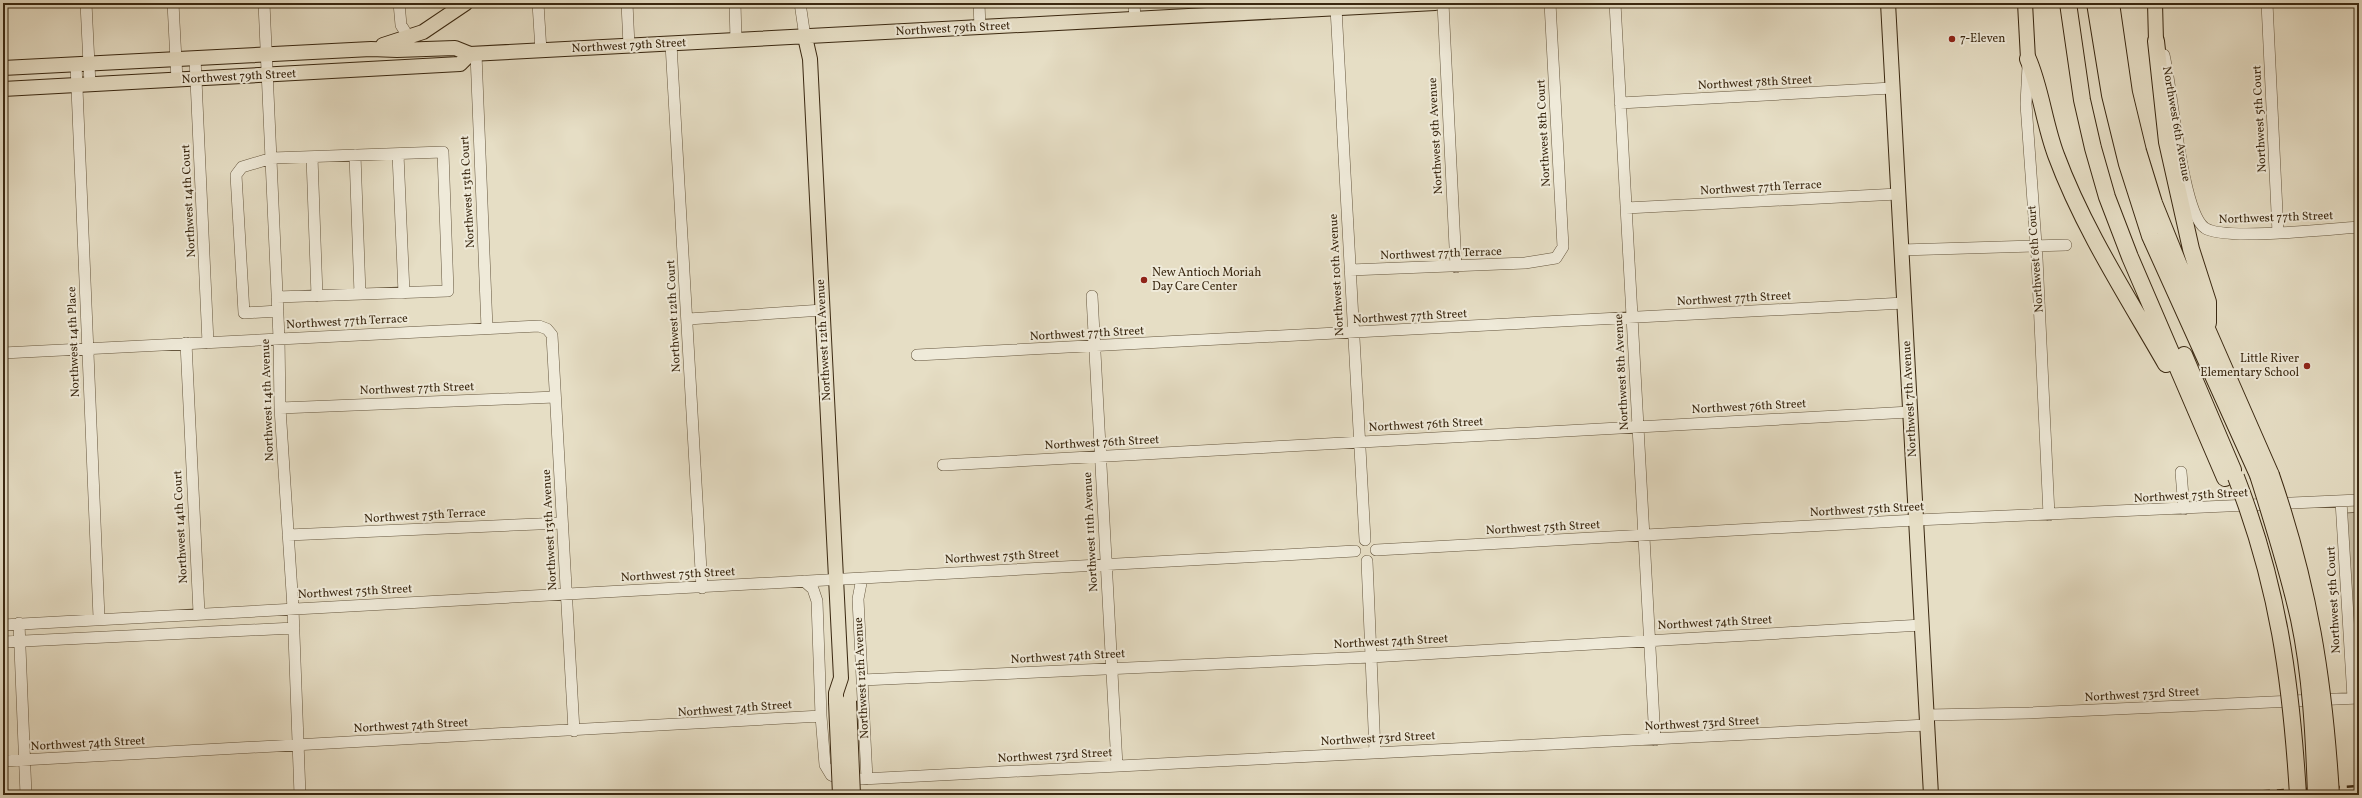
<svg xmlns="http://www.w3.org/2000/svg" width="2362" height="798" font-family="Vollkorn,serif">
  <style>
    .green { fill: #c9bfa6; stroke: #82745c }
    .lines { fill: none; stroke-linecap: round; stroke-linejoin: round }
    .minor-casing { stroke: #65563e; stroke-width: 12 }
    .major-casing { stroke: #3a2811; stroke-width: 16 }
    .highway-casing { stroke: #3a2811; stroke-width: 18 }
    .minor { stroke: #efead9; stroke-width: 11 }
    .major { stroke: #e6dec5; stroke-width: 14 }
    .highway { stroke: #e6dec5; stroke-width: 16 }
    .rail { stroke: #3a2811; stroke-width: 2.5; stroke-dasharray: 7 7; stroke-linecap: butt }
    .major-bridge-casing { stroke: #3a2811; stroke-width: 16; stroke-linecap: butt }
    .highway-bridge-casing { stroke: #3a2811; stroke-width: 18; stroke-linecap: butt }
    .major-bridge { stroke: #e6dec5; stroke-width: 14 }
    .highway-bridge { stroke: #e6dec5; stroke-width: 16 }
    .poi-dot { fill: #8f2418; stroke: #efead9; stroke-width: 1.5 }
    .labels { text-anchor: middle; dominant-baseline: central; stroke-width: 4; stroke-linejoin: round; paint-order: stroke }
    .street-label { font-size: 12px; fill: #3a2811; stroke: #efead9 }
    .poi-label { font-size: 12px; fill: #3a2811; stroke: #efead9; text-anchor: start }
  </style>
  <rect width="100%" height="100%" fill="#e6dec5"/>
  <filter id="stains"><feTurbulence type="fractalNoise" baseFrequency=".005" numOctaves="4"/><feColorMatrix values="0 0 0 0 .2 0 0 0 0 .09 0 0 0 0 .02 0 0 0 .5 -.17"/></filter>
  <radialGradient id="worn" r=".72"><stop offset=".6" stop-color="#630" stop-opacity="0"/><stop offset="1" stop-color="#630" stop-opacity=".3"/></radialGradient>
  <path class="green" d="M2359,512V687H2355L2346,513Z"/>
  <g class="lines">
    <defs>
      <path id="minor" d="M86,3L90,85
        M173,3L177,80
        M264,3L279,338L280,408L293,608L300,795
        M399,3L401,25L409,38
        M538,3L541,51
        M627,3L629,46
        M735,3L736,40
        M800,3L805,37
        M979,3L980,28
        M1134,3L1135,19
        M1241,3V13
        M1443,3L1456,267
        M1615,3L1655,740
        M2267,3L2278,233
        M1336,8L1365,540
        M671,44L702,588
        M476,54L487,328
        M2164,55C2172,87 2182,213 2205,228C2223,241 2332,229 2359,227
        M195,58L208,343
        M76,64L99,618
        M2028,66L2026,104L2037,258L2049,515
        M1620,103L1892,88
        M398,154L404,293
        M355,155L360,294
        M312,157L317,296
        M1626,208L1898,194
        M1901,250L2066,245
        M1350,270L1525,263L1556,258L1563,247L1550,3
        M1092,296L1117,766
        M277,297L448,291L443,152L272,158L242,167L236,175L244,313L278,311
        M688,319L823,310
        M186,343L199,613
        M3,353L539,326L547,329L552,335L574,731
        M917,355L1904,303
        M280,408L555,397
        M943,465L1910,412
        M2181,472L2184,509
        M2341,501L2353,698
        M288,535L562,523
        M1376,550L1916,520L2359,500
        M1367,561L1375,752
        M862,578L858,599L867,779
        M804,581L813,589L817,601L821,716L825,765L831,775L842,780L1927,725
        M19,623L26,795
        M3,625L1355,551
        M3,642L294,628
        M862,680L1371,657L1922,625
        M1927,715L2029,713L2359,698
        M3,761L821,716"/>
      <path id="major" d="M1888,3L1931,795
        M2025,3L2028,59
        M2155,3L2156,41
        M805,37L810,59L841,678L836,693V702
        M383,45L423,32L466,3
        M3,68L371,49L397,50L455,48L470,54L1435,3
        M3,89L460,64L470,54"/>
      <path id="highway" d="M2068,3L2082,100L2093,148L2107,197L2130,257L2225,478
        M2095,3L2110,95L2127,164L2150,236L2258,475
        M2111,3L2124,93L2138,151L2154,203L2179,265L2271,475
        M2156,41L2167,142L2191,249L2208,302V323
        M2028,59C2041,89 2044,123 2056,155C2083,228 2127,296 2166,364
        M2184,355L2233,470"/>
    </defs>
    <use href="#minor" class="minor-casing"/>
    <use href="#major" class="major-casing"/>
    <use href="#highway" class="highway-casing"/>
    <use href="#minor" class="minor"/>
    <use href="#major" class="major"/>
    <use href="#highway" class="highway"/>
    <path class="rail" d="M2193,795L2359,786"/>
    <defs>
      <path id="major-bridge" d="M849,701L853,795
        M836,702L840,795"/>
      <path id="highway-bridge" d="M2258,475C2273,523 2288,570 2299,619C2311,676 2314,736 2316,795
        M2271,475C2309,585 2324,679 2331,795
        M2236,477C2278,585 2291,680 2298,795"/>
    </defs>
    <use href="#major-bridge" class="major-bridge-casing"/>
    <use href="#highway-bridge" class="highway-bridge-casing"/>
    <use href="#major-bridge" class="major-bridge"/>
    <use href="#highway-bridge" class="highway-bridge"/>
  </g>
  <g class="poi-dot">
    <circle cx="1952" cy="39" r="4"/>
    <circle cx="1144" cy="280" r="4"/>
    <circle cx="2307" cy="366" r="4"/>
  </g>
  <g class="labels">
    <g class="street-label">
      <text transform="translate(953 29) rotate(-3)">Northwest 79th Street</text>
      <text transform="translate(629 46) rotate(-3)">Northwest 79th Street</text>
      <text transform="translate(239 77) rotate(-3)">Northwest 79th Street</text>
      <text transform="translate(1755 83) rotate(-3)">Northwest 78th Street</text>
      <text transform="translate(2260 119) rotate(-93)">Northwest 5th Court</text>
      <text transform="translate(2176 124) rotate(80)">Northwest 6th Avenue</text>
      <text transform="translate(1544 133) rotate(-93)">Northwest 8th Court</text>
      <text transform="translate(1436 136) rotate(-93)">Northwest 9th Avenue</text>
      <text transform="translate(1761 188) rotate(-3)">Northwest 77th Terrace</text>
      <text transform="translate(468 192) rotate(-93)">Northwest 13th Court</text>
      <text transform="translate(189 201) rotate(-93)">Northwest 14th Court</text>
      <text transform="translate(2276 218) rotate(-2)">Northwest 77th Street</text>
      <text transform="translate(1441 254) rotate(-2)">Northwest 77th Terrace</text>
      <text transform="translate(2036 259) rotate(-94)">Northwest 6th Court</text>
      <text transform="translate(1337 275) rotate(-93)">Northwest 10th Avenue</text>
      <text transform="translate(1734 299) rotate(-3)">Northwest 77th Street</text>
      <text transform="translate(674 316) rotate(-93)">Northwest 12th Court</text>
      <text transform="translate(1410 317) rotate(-3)">Northwest 77th Street</text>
      <text transform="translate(347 322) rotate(-3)">Northwest 77th Terrace</text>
      <text transform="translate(1087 334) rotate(-3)">Northwest 77th Street</text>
      <text transform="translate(824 340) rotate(-93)">Northwest 12th Avenue</text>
      <text transform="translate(74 342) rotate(-92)">Northwest 14th Place</text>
      <text transform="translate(1622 372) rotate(-93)">Northwest 8th Avenue</text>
      <text transform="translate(417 389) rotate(-2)">Northwest 77th Street</text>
      <text transform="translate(1910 399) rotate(-93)">Northwest 7th Avenue</text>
      <text transform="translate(268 400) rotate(-92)">Northwest 14th Avenue</text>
      <text transform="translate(1749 407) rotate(-3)">Northwest 76th Street</text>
      <text transform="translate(1426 425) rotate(-3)">Northwest 76th Street</text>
      <text transform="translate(1102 443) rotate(-3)">Northwest 76th Street</text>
      <text transform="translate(2191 496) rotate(-3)">Northwest 75th Street</text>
      <text transform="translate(1867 510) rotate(-3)">Northwest 75th Street</text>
      <text transform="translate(425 516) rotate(-3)">Northwest 75th Terrace</text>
      <text transform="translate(181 527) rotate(-93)">Northwest 14th Court</text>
      <text transform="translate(1543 528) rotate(-3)">Northwest 75th Street</text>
      <text transform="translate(550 530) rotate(-93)">Northwest 13th Avenue</text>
      <text transform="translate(1091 532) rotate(-93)">Northwest 11th Avenue</text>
      <text transform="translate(1002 557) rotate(-3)">Northwest 75th Street</text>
      <text transform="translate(678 575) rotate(-3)">Northwest 75th Street</text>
      <text transform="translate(355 592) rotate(-3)">Northwest 75th Street</text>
      <text transform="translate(2334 600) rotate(-93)">Northwest 5th Court</text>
      <text transform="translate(1715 623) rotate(-3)">Northwest 74th Street</text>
      <text transform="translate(1391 642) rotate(-3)">Northwest 74th Street</text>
      <text transform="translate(1068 657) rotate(-3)">Northwest 74th Street</text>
      <text transform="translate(862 678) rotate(-93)">Northwest 12th Avenue</text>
      <text transform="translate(2142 695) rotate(-3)">Northwest 73rd Street</text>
      <text transform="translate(735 709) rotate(-4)">Northwest 74th Street</text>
      <text transform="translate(1702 724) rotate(-3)">Northwest 73rd Street</text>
      <text transform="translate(411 726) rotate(-3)">Northwest 74th Street</text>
      <text transform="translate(1378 739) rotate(-3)">Northwest 73rd Street</text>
      <text transform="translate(88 744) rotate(-3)">Northwest 74th Street</text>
      <text transform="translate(1055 756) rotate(-3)">Northwest 73rd Street</text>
    </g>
    <g class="poi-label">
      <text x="1960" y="39">7-Eleven</text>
      <text x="1152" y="273">New Antioch Moriah<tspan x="1152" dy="14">Day Care Center</tspan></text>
      <text x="2299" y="359" text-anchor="end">Little River<tspan x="2299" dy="14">Elementary School</tspan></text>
    </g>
  </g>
  <rect width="2362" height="798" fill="none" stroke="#e6dec5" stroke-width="16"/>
  <rect x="4" y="4" width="2354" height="790" fill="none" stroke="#3a2811" stroke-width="2"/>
  <rect x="8" y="8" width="2346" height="782" fill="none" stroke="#3a2811"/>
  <rect width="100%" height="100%" filter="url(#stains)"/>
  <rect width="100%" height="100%" fill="url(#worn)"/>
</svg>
